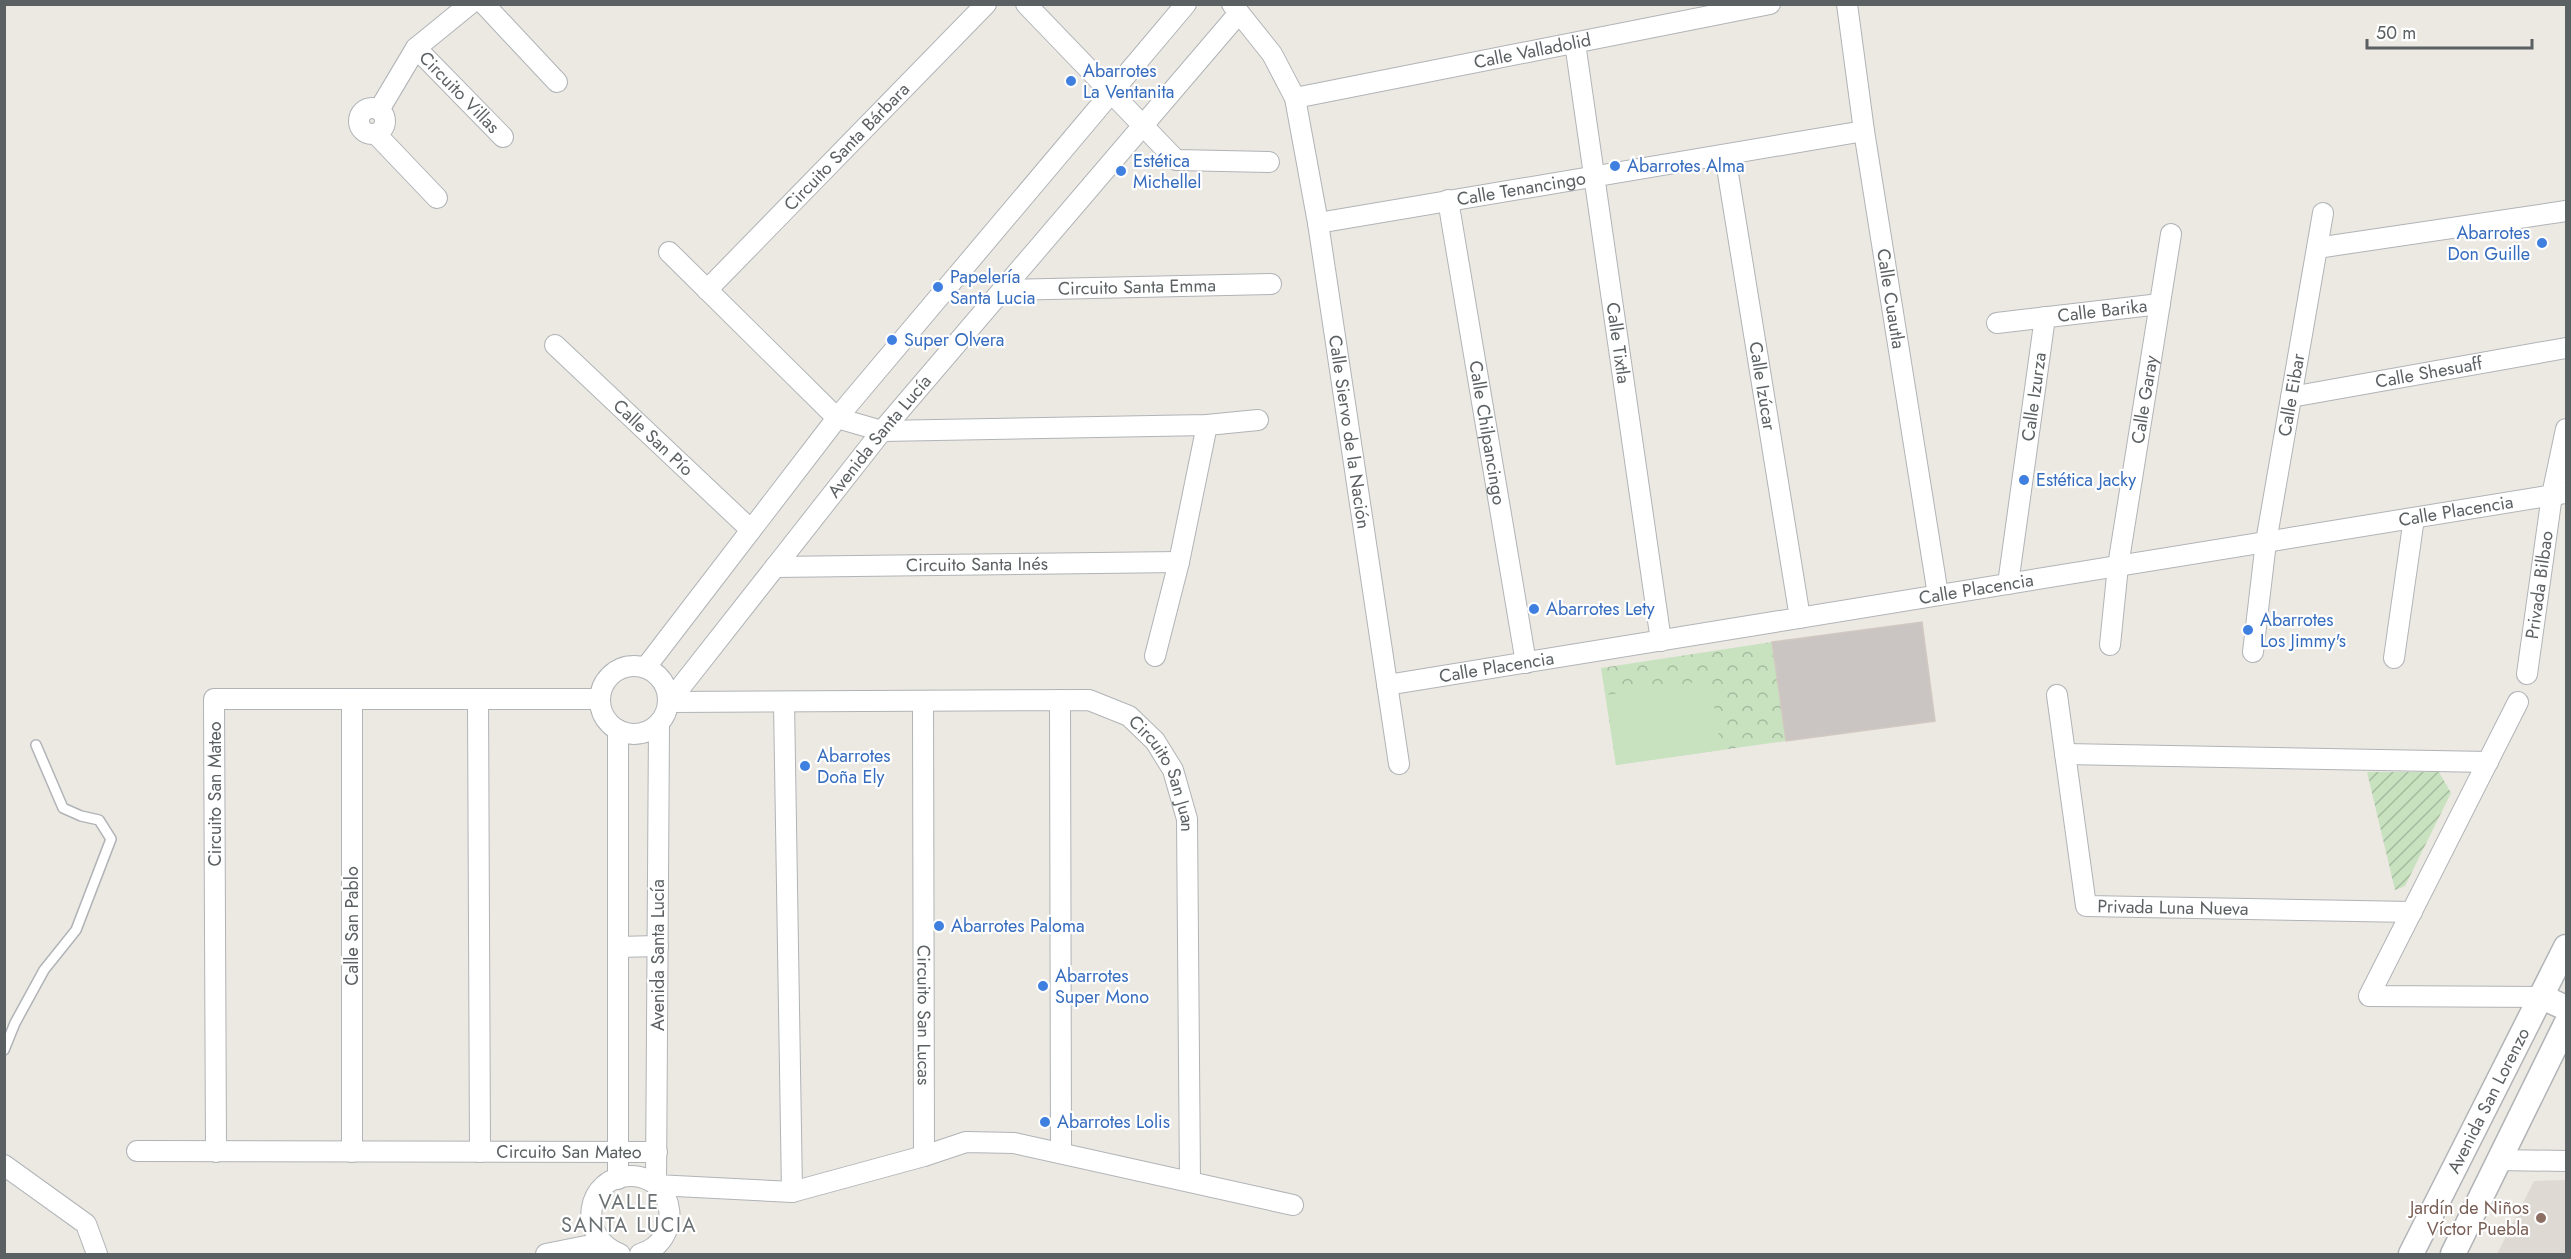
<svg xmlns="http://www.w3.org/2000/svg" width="2571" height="1259" font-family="Jost,sans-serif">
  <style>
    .education { fill: #dfd9d4 }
    .park { fill: url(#park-crowns) }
    .garden { fill: url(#garden-furrows) }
    .pitch { fill: #c8e2c0 }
    .building { fill: #cac5c2; stroke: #d1c8c1; stroke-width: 1.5 }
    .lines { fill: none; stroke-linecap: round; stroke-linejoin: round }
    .service-casing { stroke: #b0b4b7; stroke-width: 12 }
    .minor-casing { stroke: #b0b4b7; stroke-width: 22 }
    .tertiary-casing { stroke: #b0b4b7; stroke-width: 27 }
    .service { stroke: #fff; stroke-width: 9 }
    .minor { stroke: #fff; stroke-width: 20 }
    .tertiary { stroke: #fff; stroke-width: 24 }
    .shop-dot { fill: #3f7fe0; stroke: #fff; stroke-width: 2 }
    .education-dot { fill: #8d6e63; stroke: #fff; stroke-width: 2 }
    .labels { text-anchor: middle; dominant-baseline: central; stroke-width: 4.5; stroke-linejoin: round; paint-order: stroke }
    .street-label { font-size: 18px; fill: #5b6062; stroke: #fff }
    .shop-label { font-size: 18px; fill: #366cbe; stroke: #fff; text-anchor: start }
    .education-label { font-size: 18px; fill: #785e54; stroke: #fff; text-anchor: end }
    .neighbourhood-label { font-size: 20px; letter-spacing: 1.5px; fill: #6c7274; stroke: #fff }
  </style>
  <defs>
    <pattern id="park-crowns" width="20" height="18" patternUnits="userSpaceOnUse" patternTransform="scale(1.5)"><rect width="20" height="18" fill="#c8e2c0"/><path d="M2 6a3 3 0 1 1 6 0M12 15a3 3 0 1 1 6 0" fill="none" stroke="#a5bb9f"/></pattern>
    <pattern id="garden-furrows" width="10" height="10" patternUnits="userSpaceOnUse" patternTransform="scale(1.5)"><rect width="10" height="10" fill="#c8e2c0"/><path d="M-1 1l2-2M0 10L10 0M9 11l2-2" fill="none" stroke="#a5bb9f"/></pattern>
  </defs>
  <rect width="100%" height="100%" fill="#ece8e2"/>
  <path class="education" d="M2566,1180V1254H2497L2534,1181Z"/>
  <path class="park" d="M1772,642L1786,741L1616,765L1601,668Z"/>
  <path class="garden" d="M2367,772H2439L2451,793L2405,886L2395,890Z"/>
  <path class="pitch" d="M1710,680L1721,750L1616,765L1606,695Z"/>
  <path class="building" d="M1922,622L1935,721L1786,741L1772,642Z"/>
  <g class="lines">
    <defs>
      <path id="service" d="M4,1050L15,1023L44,970L76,930L111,839L99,820L81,816L63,808L36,745"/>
      <g id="minor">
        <path d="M484,4L557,82"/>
        <path d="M1026,4L1176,160L1269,162"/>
        <path id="s1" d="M1232,4L1272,54L1295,98L1318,223L1399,764"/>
        <path id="s2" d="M1847,4L1864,131L1938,595"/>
        <path id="s3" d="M1575,43L1661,641"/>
        <path id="s4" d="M416,48L503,137"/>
        <path id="s5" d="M1295,98L1770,4"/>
        <circle cx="372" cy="121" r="13"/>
        <path d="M379,110L416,48L470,4"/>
        <path d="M376,134L437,198"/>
        <path id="s6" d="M1725,155L1800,618"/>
        <path id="s7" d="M1448,200L1526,663"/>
        <path id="s8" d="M1318,223L1864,131"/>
        <path d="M2317,248L2566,211"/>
        <path d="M669,252L837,418L882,431L1207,425L1258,420"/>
        <path id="s9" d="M707,290L986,4"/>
        <path id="s10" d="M1002,290L1271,284"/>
        <path id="s11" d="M1997,323L2160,304"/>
        <path id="s12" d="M555,345L751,530"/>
        <path id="s13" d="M2291,397L2566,348"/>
        <path id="s14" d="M775,567L1179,562"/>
        <path id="s15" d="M2008,584L2045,317"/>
        <path id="s16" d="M2110,645L2118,566L2171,234"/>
        <path id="s17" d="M2253,652L2266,542L2323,213"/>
        <path d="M1155,656L1179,562L1207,425"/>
        <path d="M2394,658L2414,518"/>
        <circle cx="634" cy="700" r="34"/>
        <path d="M646,667L837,418L1186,4"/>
        <path id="s18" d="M2527,674L2552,495L2566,429"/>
        <path id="s19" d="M1387,685L2566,493"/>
        <path id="s20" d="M2057,695L2086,906L2412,912"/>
        <path d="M478,699L480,1152"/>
        <path d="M1060,700L1061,1153"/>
        <path id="s21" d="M923,701L924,1156"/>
        <path id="s22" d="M669,702L1089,700L1129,716L1155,741L1173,770L1187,819L1190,1181"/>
        <path id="s23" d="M669,702L882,431L1239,13"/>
        <path d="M784,702L792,1192"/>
        <path d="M2518,702L2369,996L2542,997"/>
        <path d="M659,724L656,1185L792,1192L924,1156L966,1142L1014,1143L1293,1205"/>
        <path d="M2065,754L2488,762"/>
        <path d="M618,947L658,946"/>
        <path id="s24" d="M137,1151L657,1152"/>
        <path d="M216,1152L214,699H599"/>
        <path d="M352,1152V699"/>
        <path d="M2499,1160L2566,1161"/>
        <path d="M4,1165L86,1224L97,1254"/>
        <path d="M618,1179V730"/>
        <path d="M546,1254L601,1243"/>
        <path d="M620,1254C576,1237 585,1176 631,1176C678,1177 683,1242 640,1254"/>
      </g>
      <g id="tertiary">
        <path d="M2542,997L2566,1008"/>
        <path id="s25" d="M2411,1254L2566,947"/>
        <path d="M2453,1254L2566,1024"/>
      </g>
    </defs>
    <use href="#service" class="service-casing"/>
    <use href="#minor" class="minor-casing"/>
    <use href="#tertiary" class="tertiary-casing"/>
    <use href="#service" class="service"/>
    <use href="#minor" class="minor"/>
    <use href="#tertiary" class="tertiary"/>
  </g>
  <g class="shop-dot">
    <circle cx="1071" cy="81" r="6"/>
    <circle cx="1615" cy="166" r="6"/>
    <circle cx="1121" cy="171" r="6"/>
    <circle cx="2542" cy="243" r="6"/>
    <circle cx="938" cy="287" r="6"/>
    <circle cx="892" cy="340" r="6"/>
    <circle cx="2024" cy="480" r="6"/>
    <circle cx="1534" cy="609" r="6"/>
    <circle cx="2248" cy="630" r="6"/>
    <circle cx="805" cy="766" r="6"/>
    <circle cx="939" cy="926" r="6"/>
    <circle cx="1043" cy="986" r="6"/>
    <circle cx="1045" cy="1122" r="6"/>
  </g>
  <circle class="education-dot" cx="2541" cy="1218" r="6"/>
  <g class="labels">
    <g class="street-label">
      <text stroke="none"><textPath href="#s5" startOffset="242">Calle Valladolid</textPath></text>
      <text stroke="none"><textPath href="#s4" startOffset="62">Circuito Villas</textPath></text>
      <text stroke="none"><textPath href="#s9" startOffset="200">Circuito Santa Bárbara</textPath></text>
      <text stroke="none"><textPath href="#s8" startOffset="206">Calle Tenancingo</textPath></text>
      <text stroke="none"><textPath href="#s10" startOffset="135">Circuito Santa Emma</textPath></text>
      <text stroke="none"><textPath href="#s2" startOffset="298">Calle Cuautla</textPath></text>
      <text stroke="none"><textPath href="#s11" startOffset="106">Calle Barika</textPath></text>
      <text stroke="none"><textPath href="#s3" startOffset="303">Calle Tixtla</textPath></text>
      <text stroke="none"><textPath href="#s13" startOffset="140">Calle Shesuaff</textPath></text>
      <text stroke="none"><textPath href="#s6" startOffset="234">Calle Izúcar</textPath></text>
      <text stroke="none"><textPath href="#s17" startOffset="260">Calle Eibar</textPath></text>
      <text stroke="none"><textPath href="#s15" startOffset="189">Calle Izurza</textPath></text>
      <text stroke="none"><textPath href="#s16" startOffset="248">Calle Garay</textPath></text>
      <text stroke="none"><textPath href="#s1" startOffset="452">Calle Siervo de la Nación</textPath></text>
      <text stroke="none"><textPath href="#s7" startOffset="236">Calle Chilpancingo</textPath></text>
      <text stroke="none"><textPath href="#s12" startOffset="135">Calle San Pío</textPath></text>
      <text stroke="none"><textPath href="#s23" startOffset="339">Avenida Santa Lucía</textPath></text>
      <text stroke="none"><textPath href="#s19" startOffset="1083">Calle Placencia</textPath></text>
      <text stroke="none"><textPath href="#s14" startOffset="202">Circuito Santa Inés</textPath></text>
      <text stroke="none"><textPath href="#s18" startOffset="90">Privada Bilbao</textPath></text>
      <text stroke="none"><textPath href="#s19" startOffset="597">Calle Placencia</textPath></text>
      <text stroke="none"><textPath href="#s19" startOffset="111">Calle Placencia</textPath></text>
      <text stroke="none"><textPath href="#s22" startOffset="532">Circuito San Juan</textPath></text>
      <text transform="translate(215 794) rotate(-90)">Circuito San Mateo</text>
      <text stroke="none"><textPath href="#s20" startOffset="300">Privada Luna Nueva</textPath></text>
      <text transform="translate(352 926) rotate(-90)">Calle San Pablo</text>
      <text transform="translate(658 955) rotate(-90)">Avenida Santa Lucía</text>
      <text stroke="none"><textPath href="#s21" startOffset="314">Circuito San Lucas</textPath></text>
      <text stroke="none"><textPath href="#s25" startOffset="172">Avenida San Lorenzo</textPath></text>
      <text stroke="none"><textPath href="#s24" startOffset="432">Circuito San Mateo</textPath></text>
    </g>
    <g class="shop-label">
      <text x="1083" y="71">Abarrotes<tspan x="1083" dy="21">La Ventanita</tspan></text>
      <text x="1133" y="161">Estética<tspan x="1133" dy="21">Michellel</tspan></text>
      <text x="1627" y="166">Abarrotes Alma</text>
      <text x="2530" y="233" text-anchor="end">Abarrotes<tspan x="2530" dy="21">Don Guille</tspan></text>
      <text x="950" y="277">Papelería<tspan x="950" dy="21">Santa Lucia</tspan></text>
      <text x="904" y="340">Super Olvera</text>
      <text x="2036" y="480">Estética Jacky</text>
      <text x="1546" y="609">Abarrotes Lety</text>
      <text x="2260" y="620">Abarrotes<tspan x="2260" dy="21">Los Jimmy's</tspan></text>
      <text x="817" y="756">Abarrotes<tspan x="817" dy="21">Doña Ely</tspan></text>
      <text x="951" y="926">Abarrotes Paloma</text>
      <text x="1055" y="976">Abarrotes<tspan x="1055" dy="21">Super Mono</tspan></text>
      <text x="1057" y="1122">Abarrotes Lolis</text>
    </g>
    <g class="education-label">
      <text x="2529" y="1208">Jardín de Niños<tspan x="2529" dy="21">Víctor Puebla</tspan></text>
    </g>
    <g class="neighbourhood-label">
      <text x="629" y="1202">VALLE<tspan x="629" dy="23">SANTA LUCIA</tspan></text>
    </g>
  </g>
  <rect width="2571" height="1259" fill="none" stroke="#5b6062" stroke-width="12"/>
  <path d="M2367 39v9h165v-9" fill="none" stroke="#5b6062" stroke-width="3"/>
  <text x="2376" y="39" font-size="18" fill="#5b6062" stroke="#ffffff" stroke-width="4.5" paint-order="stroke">50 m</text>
</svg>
